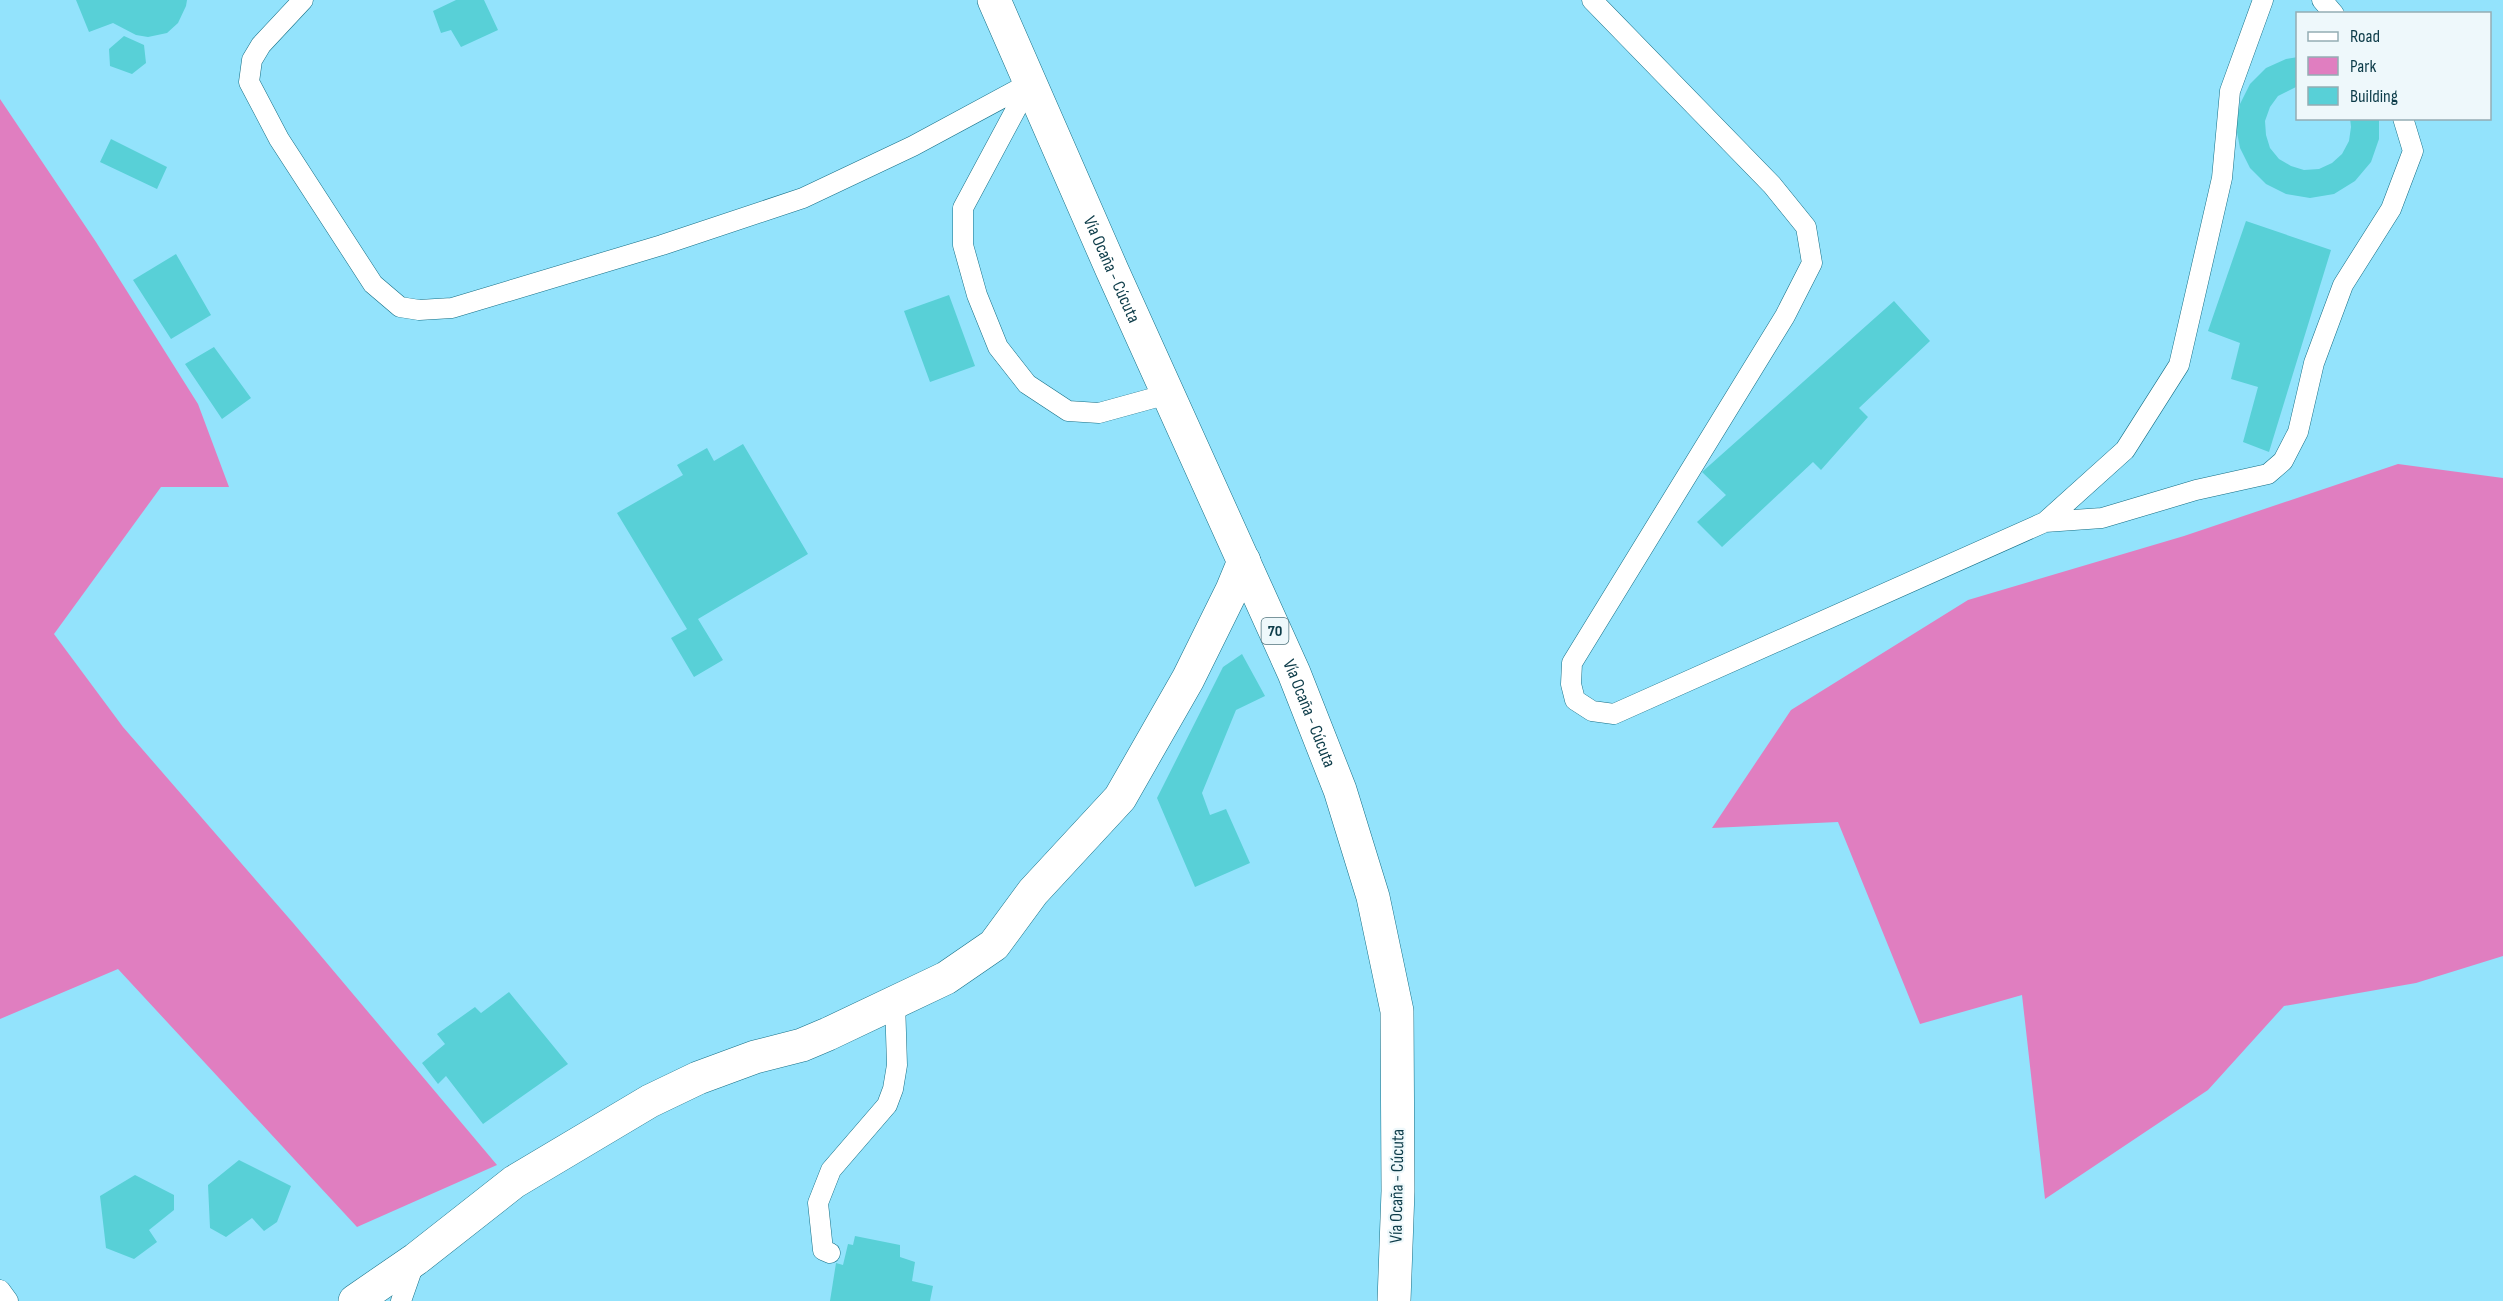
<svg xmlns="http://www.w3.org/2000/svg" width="2503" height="1301" font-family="'Sofia Sans Condensed',sans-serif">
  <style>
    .green { fill: #e07ec0 }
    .building { fill: #58d0d7 }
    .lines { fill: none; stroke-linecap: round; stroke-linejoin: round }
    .lane-casing { stroke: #146e85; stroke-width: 21 }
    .street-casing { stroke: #146e85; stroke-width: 34 }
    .primary-casing { stroke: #146e85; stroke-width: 34 }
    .lane { stroke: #fff; stroke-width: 20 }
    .street { stroke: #fff; stroke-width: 33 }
    .primary { stroke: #fff; stroke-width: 33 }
    .labels { text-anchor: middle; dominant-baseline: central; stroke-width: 4.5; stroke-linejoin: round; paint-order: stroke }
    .shield { fill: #eef8fb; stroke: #50747e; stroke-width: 1.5 }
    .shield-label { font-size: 16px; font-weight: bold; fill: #0d3c49 }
    .street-label { font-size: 18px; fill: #0d3c49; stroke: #eef8fb }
  </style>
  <rect width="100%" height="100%" fill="#93e3fc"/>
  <path class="green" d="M0,99L96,242L198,404L229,487H161L54,634L123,727L294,924L497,1165L357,1227L118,969L0,1019Z
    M2398,464L2503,478V956L2416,983L2284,1006L2208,1090L2045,1199L2022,995L1920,1024L1838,822L1712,828L1791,710L1968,600L2184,536Z"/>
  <path class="building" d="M76,0H187L186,6L178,23L167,33L148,37L136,35L113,23L89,32Z
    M456,0H484L498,30L461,47L451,30L441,33L433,11Z
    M124,36L144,45L146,63L132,74L110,66L109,49Z
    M2298,57V86L2278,96L2270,107L2265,121L2266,135L2270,148L2279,159L2291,166L2304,170L2319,169L2332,163L2342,154L2349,141L2351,127L2350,118H2379V139L2371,162L2355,181L2334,194L2310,198L2286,194L2266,184L2250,168L2240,148L2236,127L2240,104L2250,84L2266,68L2286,59Z
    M111,139L167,167L157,189L100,162Z
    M2246,221L2331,250L2269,452L2243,442L2258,387L2231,379L2240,343L2208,331Z
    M176,254L211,315L171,339L133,280Z
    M949,295L975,366L930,382L904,311Z
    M1894,301L1930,341L1859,408L1868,417L1821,470L1813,462L1722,547L1697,522L1726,495L1702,472Z
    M214,347L251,398L222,419L185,364Z
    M743,444L808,554L698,619L723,660L694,677L671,638L687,629L617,513L683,475L677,465L707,448L714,461Z
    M1242,654L1265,696L1236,710L1202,793L1210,815L1226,809L1250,863L1195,887L1157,798L1223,667Z
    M509,992L568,1064L483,1124L446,1076L438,1084L422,1063L445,1044L437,1034L475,1007L481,1013Z
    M239,1160L291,1186L277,1222L264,1231L252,1218L226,1237L210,1228L208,1185Z
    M135,1175L174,1195V1210L149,1230L157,1242L134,1259L106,1248L100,1196Z
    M855,1236L900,1245V1257L915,1262L912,1281L933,1286L930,1301H830L836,1263L843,1265L848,1244L853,1245Z"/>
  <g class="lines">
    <defs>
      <path id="lane" d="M303,0L261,45L252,60L249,82L279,139L373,284L400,307L419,310L452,308L662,245L803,198L913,146L1030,83
        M1592,0L1772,185L1806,227L1812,263L1785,316L1572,663L1571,684L1575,700L1592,711L1614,714L2045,522L2125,450L2179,365L2222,178L2230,91L2263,0
        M2322,0L2334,14
        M1030,83L963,208V245L977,295L998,347L1027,384L1068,411L1099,413L1168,394
        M2045,522L2102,518L2196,490L2268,474L2283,461L2298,432L2314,363L2343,285L2391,209L2413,151L2403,118
        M830,1253L823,1250L818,1203L831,1170L887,1105L893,1089L897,1065L895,1001
        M0,1290L8,1301
        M401,1301L415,1261"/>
      <path id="street" d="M355,1301L416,1259L514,1182L650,1101L698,1078L755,1057L802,1045L828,1034L946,978L994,945L1033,892L1120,798L1188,679L1232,590L1244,561"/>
      <g id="primary">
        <path id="s1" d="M994,0L1112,270L1294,673L1340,790L1373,897L1397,1011L1398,1191L1394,1301"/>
      </g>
    </defs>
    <use href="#lane" class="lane-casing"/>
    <use href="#street" class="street-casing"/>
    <use href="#primary" class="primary-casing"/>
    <use href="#lane" class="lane"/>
    <use href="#street" class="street"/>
    <use href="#primary" class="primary"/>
  </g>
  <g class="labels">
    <rect class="shield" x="1261.5" y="618" width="27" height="26" rx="4.5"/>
    <g class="shield-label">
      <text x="1275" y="631">70</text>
    </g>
    <g class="street-label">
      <text stroke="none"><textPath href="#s1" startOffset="294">Vía Ocaña - Cúcuta</textPath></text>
      <text stroke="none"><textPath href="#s1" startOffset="780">Vía Ocaña - Cúcuta</textPath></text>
      <text transform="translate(1397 1186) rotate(-89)">Vía Ocaña - Cúcuta</text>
    </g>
  </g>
  <rect x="2296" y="12" width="195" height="108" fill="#eef8fb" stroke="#94adb4" stroke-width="1.5"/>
  <rect x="2308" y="32" width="30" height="9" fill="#ffffff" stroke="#94adb4" stroke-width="1.5"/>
  <text x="2350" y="42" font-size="18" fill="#0d3c49">Road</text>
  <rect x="2308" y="57" width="30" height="18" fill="#e07ec0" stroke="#94adb4" stroke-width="1.5"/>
  <text x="2350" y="72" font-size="18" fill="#0d3c49">Park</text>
  <rect x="2308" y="87" width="30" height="18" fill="#58d0d7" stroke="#94adb4" stroke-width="1.5"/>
  <text x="2350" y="102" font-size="18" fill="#0d3c49">Building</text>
</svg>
